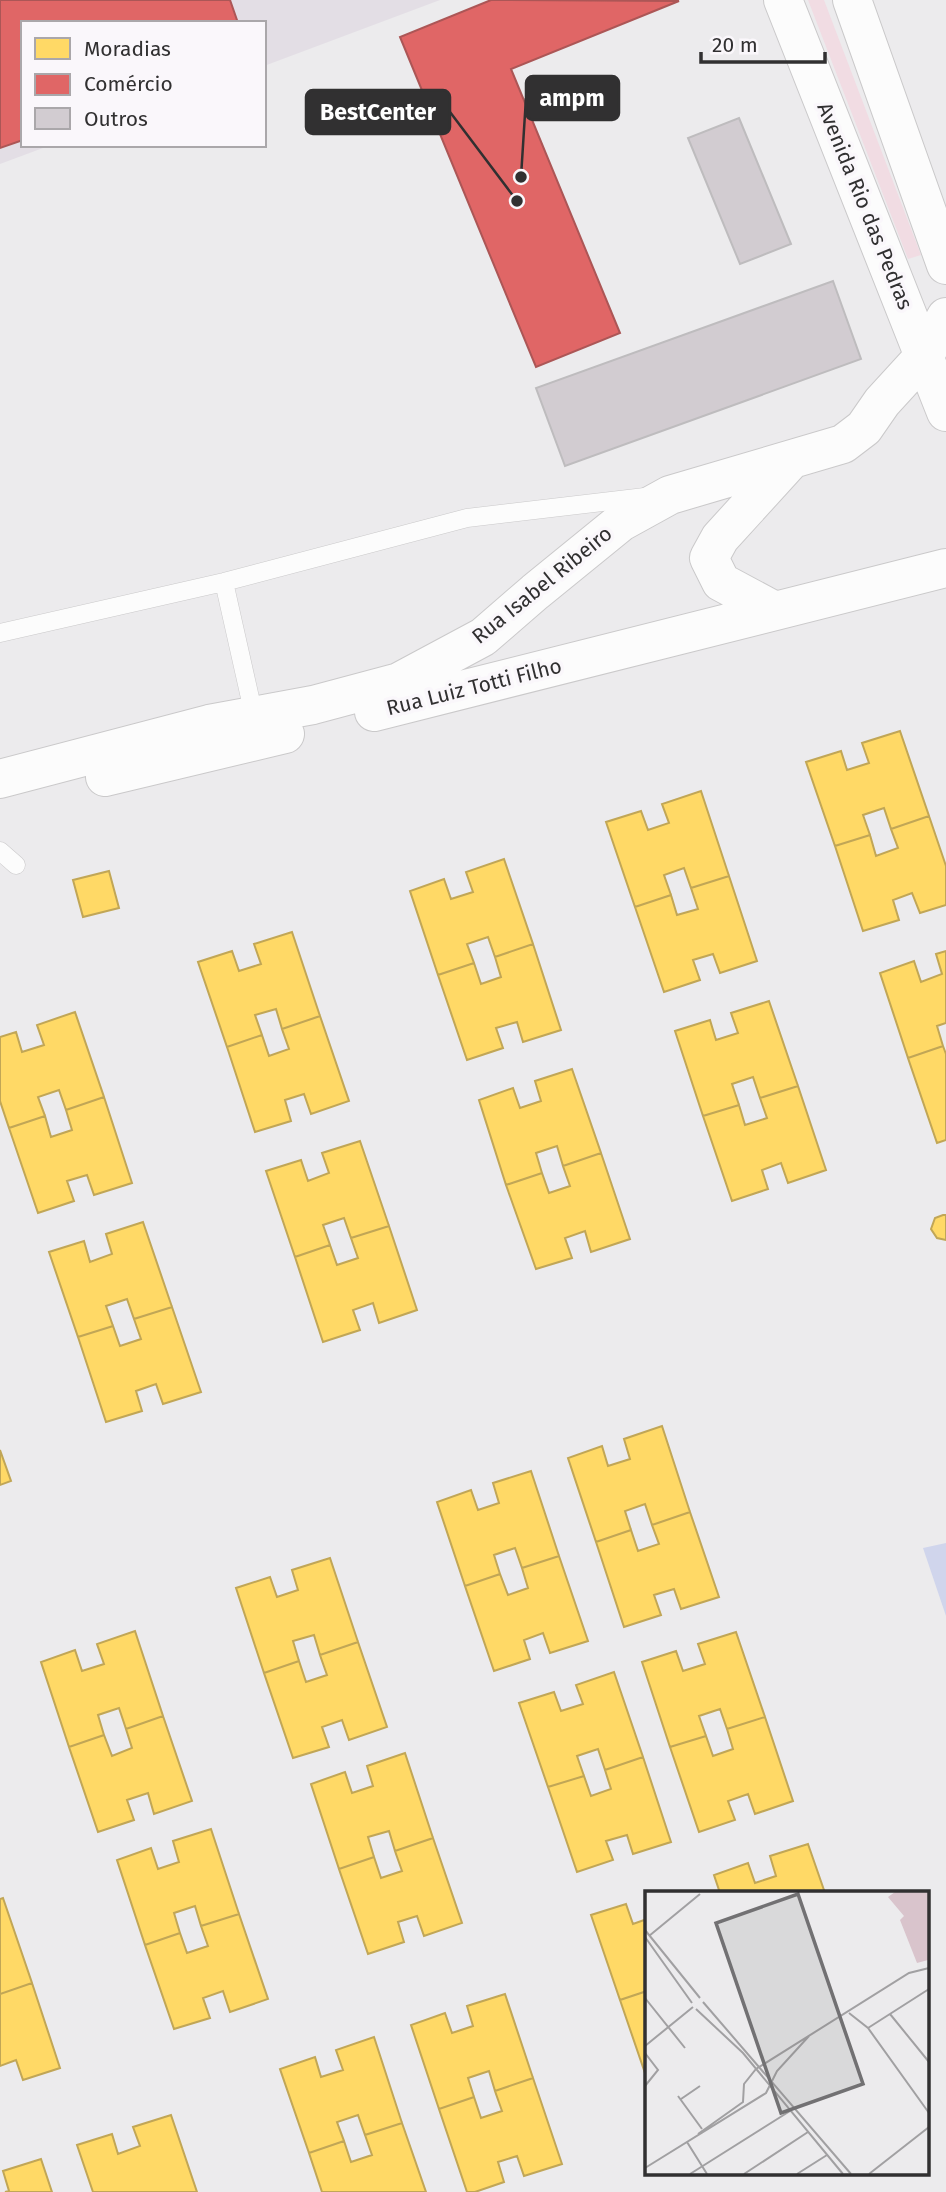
<svg xmlns="http://www.w3.org/2000/svg" width="946" height="2192" font-family="'Fira Sans',sans-serif">
  <style>
    .built { fill: #e3dee5 }
    .green { fill: #f1dce3 }
    .water { fill: #d0d5ec }
    .homes { fill: #ffd966; stroke: #c1a656; stroke-width: 2 }
    .shops { fill: #e06666; stroke: #ac5656; stroke-width: 2 }
    .building { fill: #d2ccd1; stroke: #bebcbe; stroke-width: 2 }
    .lines { fill: none; stroke-linecap: round; stroke-linejoin: round }
    .service-casing { stroke: #cac9ca; stroke-width: 19 }
    .tertiary-casing { stroke: #cac9ca; stroke-width: 40 }
    .service { stroke: #fcfcfc; stroke-width: 18 }
    .tertiary { stroke: #fcfcfc; stroke-width: 38 }
    .labels { text-anchor: middle; dominant-baseline: central; stroke-width: 7; stroke-linejoin: round; paint-order: stroke }
    .street-label { font-size: 21px; fill: #313031; stroke: #faf7fb }
    .inset-road { fill: none; stroke: #a1a0a2; stroke-width: 2 }
    .view { fill: #727173; fill-opacity: 0.15; stroke: #727173; stroke-width: 3.5 }
    .inset-edge { fill: none; stroke: #313031; stroke-width: 3.5 }
    .leader { fill: none; stroke: #313031; stroke-width: 2.5 }
    .callout-dot { fill: #313031; stroke: #faf7fb; stroke-width: 2.5 }
    .callout { fill: #313031; stroke: #313031; stroke-width: 2.5 }
    .callout-label { font-size: 23px; text-anchor: middle; font-weight: bold; fill: #fff }
  </style>
  <rect width="100%" height="100%" fill="#ecebed"/>
  <path class="built" d="M0,0H440L264,66V23H23V145H51L0,164Z"/>
  <path class="green" d="M808,0H824L921,255L908,259Z"/>
  <path class="water" d="M946,1543V1616L923,1548Z"/>
  <path class="homes" d="M900,731L929,816L891,829L884,808L863,815L870,835L835,846L806,762L841,751L847,770L869,763L862,743Z
    M701,791L729,876L691,888L684,868L664,875L671,895L635,907L606,822L641,811L648,830L669,823L662,804Z
    M929,816L946,866V905L920,913L912,893L893,900L899,920L863,931L835,846L870,835L876,856L898,848L891,829Z
    M504,859L533,944L495,957L488,937L467,944L474,963L438,975L410,891L444,879L451,899L473,892L466,872Z
    M109,871L119,908L83,917L73,880Z
    M729,876L757,961L720,973L713,954L693,960L700,980L664,992L635,907L671,895L677,915L698,909L691,888Z
    M292,932L320,1016L282,1029L276,1009L255,1015L262,1035L227,1047L198,962L232,951L239,971L261,964L254,944Z
    M533,944L561,1030L523,1042L517,1022L496,1028L503,1048L467,1060L438,975L474,963L481,984L501,977L495,957Z
    M946,951V1023L937,1026L943,1046L908,1058L880,973L914,961L921,982L942,974L936,954Z
    M769,1001L798,1086L760,1098L753,1077L732,1084L739,1105L703,1116L675,1031L710,1020L716,1040L738,1033L731,1013Z
    M75,1012L104,1097L66,1110L59,1090L38,1097L45,1116L9,1128L0,1101V1037L16,1032L22,1052L44,1045L37,1025Z
    M320,1016L349,1101L311,1114L304,1094L285,1100L291,1121L255,1132L227,1047L262,1035L269,1056L289,1049L282,1029Z
    M943,1046L946,1054V1140L937,1143L908,1058Z
    M572,1069L601,1153L563,1166L557,1146L536,1153L542,1173L506,1185L479,1100L513,1088L520,1108L541,1101L535,1081Z
    M798,1086L826,1170L788,1183L781,1163L762,1170L768,1189L732,1201L703,1116L739,1105L745,1125L767,1118L760,1098Z
    M104,1097L132,1183L94,1195L87,1175L67,1181L74,1201L38,1213L9,1128L45,1116L51,1137L72,1130L66,1110Z
    M360,1141L389,1226L351,1238L344,1218L323,1225L330,1245L295,1257L266,1171L301,1160L308,1181L329,1173L322,1153Z
    M601,1153L630,1239L591,1252L585,1231L565,1238L572,1258L536,1269L506,1185L542,1173L549,1193L570,1186L563,1166Z
    M943,1215H946V1240L937,1238L931,1229L935,1218Z
    M143,1222L172,1307L134,1319L127,1299L106,1306L113,1326L78,1337L49,1252L84,1241L90,1262L112,1254L106,1234Z
    M389,1226L417,1310L379,1323L373,1303L353,1310L360,1330L323,1342L295,1257L330,1245L337,1265L358,1258L351,1238Z
    M172,1307L201,1392L163,1404L156,1384L136,1391L142,1411L106,1422L78,1337L113,1326L120,1346L141,1339L134,1319Z
    M662,1426L690,1512L652,1525L645,1504L625,1511L631,1530L596,1542L568,1458L602,1446L608,1466L630,1459L624,1439Z
    M0,1450L11,1481L0,1485Z
    M531,1471L559,1556L522,1568L515,1548L494,1555L500,1574L465,1586L437,1502L471,1490L478,1510L499,1503L493,1483Z
    M690,1512L719,1597L681,1609L674,1589L654,1595L661,1615L624,1627L596,1542L631,1530L638,1551L659,1544L652,1525Z
    M559,1556L588,1641L550,1653L543,1633L524,1640L530,1659L494,1671L465,1586L500,1574L508,1595L528,1588L522,1568Z
    M330,1558L358,1642L320,1655L314,1635L293,1641L299,1661L264,1673L236,1588L270,1577L277,1597L298,1590L292,1570Z
    M135,1631L163,1716L126,1729L119,1708L98,1715L104,1735L69,1747L41,1662L75,1650L82,1671L104,1664L97,1644Z
    M736,1632L765,1717L727,1729L720,1709L699,1716L706,1736L670,1747L642,1662L676,1651L683,1671L705,1664L698,1644Z
    M358,1642L387,1727L349,1740L342,1720L322,1727L329,1747L293,1758L264,1673L299,1661L306,1682L327,1675L320,1655Z
    M614,1672L643,1757L605,1770L598,1749L577,1756L584,1776L548,1787L519,1703L554,1692L561,1711L583,1704L576,1685Z
    M163,1716L192,1801L154,1814L148,1793L127,1800L134,1820L98,1832L69,1747L104,1735L112,1756L132,1748L126,1729Z
    M765,1717L793,1801L755,1814L748,1794L728,1801L735,1820L699,1832L670,1747L706,1736L713,1756L733,1749L727,1729Z
    M405,1753L433,1838L395,1851L389,1831L368,1837L374,1857L339,1869L311,1784L345,1772L352,1793L373,1786L367,1766Z
    M643,1757L671,1842L633,1854L627,1835L606,1841L613,1860L577,1872L548,1787L584,1776L591,1796L611,1789L605,1770Z
    M211,1829L239,1914L201,1926L195,1906L174,1913L180,1933L145,1945L117,1860L151,1848L158,1869L179,1862L173,1841Z
    M433,1838L462,1923L424,1936L417,1916L398,1922L404,1942L368,1954L339,1869L374,1857L381,1878L402,1871L395,1851Z
    M808,1844L825,1893H720L714,1875L748,1863L755,1883L776,1876L770,1856Z
    M3,1898L32,1983L0,1994V1899Z
    M626,1904L633,1924L647,1919V1991L620,2000L591,1915Z
    M239,1914L268,1999L230,2012L223,1991L203,1998L210,2018L174,2029L145,1945L180,1933L187,1953L208,1946L201,1926Z
    M32,1983L60,2068L23,2080L16,2060L0,2066V1994Z
    M647,1991V2079L620,2000Z
    M505,1994L533,2078L495,2091L489,2071L468,2078L474,2097L439,2109L411,2025L445,2013L452,2033L473,2026L467,2006Z
    M374,2037L402,2123L365,2135L358,2115L337,2122L344,2141L309,2153L280,2069L315,2057L321,2077L343,2070L336,2050Z
    M533,2078L562,2164L524,2176L517,2156L498,2162L504,2182L475,2192H467L439,2109L474,2097L481,2118L502,2111L495,2091Z
    M171,2115L197,2192H93L77,2145L112,2134L118,2154L140,2146L133,2127Z
    M402,2123L426,2192H322L309,2153L344,2141L351,2162L372,2155L365,2135Z
    M41,2159L52,2192H5L9,2191L3,2171Z"/>
  <path class="shops" d="M0,0H230L238,23H23V140L0,148Z
    M491,0L679,1L511,69L620,333L536,367L400,37Z"/>
  <path class="building" d="M739,118L791,244L740,264L688,138Z
    M833,281L861,359L565,466L536,388Z"/>
  <g class="lines">
    <defs>
      <path id="service" d="M224,582L255,720
        M0,633L224,582L467,518L645,497
        M0,851L16,865"/>
      <path id="tertiary" d="M783,0L946,412
        M852,0L946,265
        M775,611L721,582L709,558L720,538L791,460
        M374,712L946,568
        M105,777L285,734
        M0,779L209,724L313,705L399,682L483,637L535,592L621,522L670,495L843,444L864,428L882,402L925,355L946,317"/>
    </defs>
    <use href="#service" class="service-casing"/>
    <use href="#tertiary" class="tertiary-casing"/>
    <use href="#service" class="service"/>
    <use href="#tertiary" class="tertiary"/>
  </g>
  <g class="labels">
    <g class="street-label">
      <text transform="translate(865 206) rotate(68)">Avenida Rio das Pedras</text>
      <text transform="translate(542 585) rotate(-39)">Rua Isabel Ribeiro</text>
      <text transform="translate(474 687) rotate(-14)">Rua Luiz Totti Filho</text>
    </g>
  </g>
  <g transform="translate(645 1891)">
    <rect width="284" height="284" fill="#ecebed"/>
    <path d="M250,1H283V69L272,72L255,29L259,25L243,6Z" fill="#d9c4cc"/>
    <path class="inset-road" d="M0,39L55,107M4,45L55,3M0,46L47,112M0,107L40,157M58,111L206,283M51,118L98,162L198,283M204,122L223,137L284,222M245,123L284,171M223,137L284,98M0,155L48,116M0,162L13,179L0,195M33,205L57,238M36,208L55,195M53,243L98,211L99,193L111,178L264,82L284,77M42,251L62,283M0,277L121,202L132,180L164,145M45,283L145,220M99,283L163,241M152,283L182,264M224,283L284,236"/>
    <path class="view" d="M153,3L218,193L136,222L71,32Z"/>
    <rect width="284" height="284" class="inset-edge"/>
  </g>
  <path class="leader" d="M521 177L526 98M517 201L450 112"/>
  <g class="callout-dot">
    <circle cx="521" cy="177" r="7"/>
    <circle cx="517" cy="201" r="7"/>
  </g>
  <g class="callout">
    <rect x="526" y="76" width="93" height="44" rx="7"/>
    <rect x="306" y="90" width="144" height="44" rx="7"/>
  </g>
  <g class="callout-label">
    <text x="572" y="106">ampm</text>
    <text x="378" y="120">BestCenter</text>
  </g>
  <rect x="21" y="21" width="245" height="126" fill="#faf7fb" stroke="#aaa7aa" stroke-width="2"/>
  <rect x="35" y="38" width="35" height="21" fill="#ffd966" stroke="#aaa7aa" stroke-width="2"/>
  <text x="84" y="56" font-size="21" fill="#313031">Moradias</text>
  <rect x="35" y="74" width="35" height="21" fill="#e06666" stroke="#aaa7aa" stroke-width="2"/>
  <text x="84" y="91" font-size="21" fill="#313031">Comércio</text>
  <rect x="35" y="108" width="35" height="21" fill="#d2ccd1" stroke="#aaa7aa" stroke-width="2"/>
  <text x="84" y="126" font-size="21" fill="#313031">Outros</text>
  <path d="M701 52v10h124v-10" fill="none" stroke="#313031" stroke-width="3.5"/>
  <text x="712" y="52" font-size="21" fill="#313031" stroke="#faf7fb" stroke-width="5" paint-order="stroke">20 m</text>
</svg>
